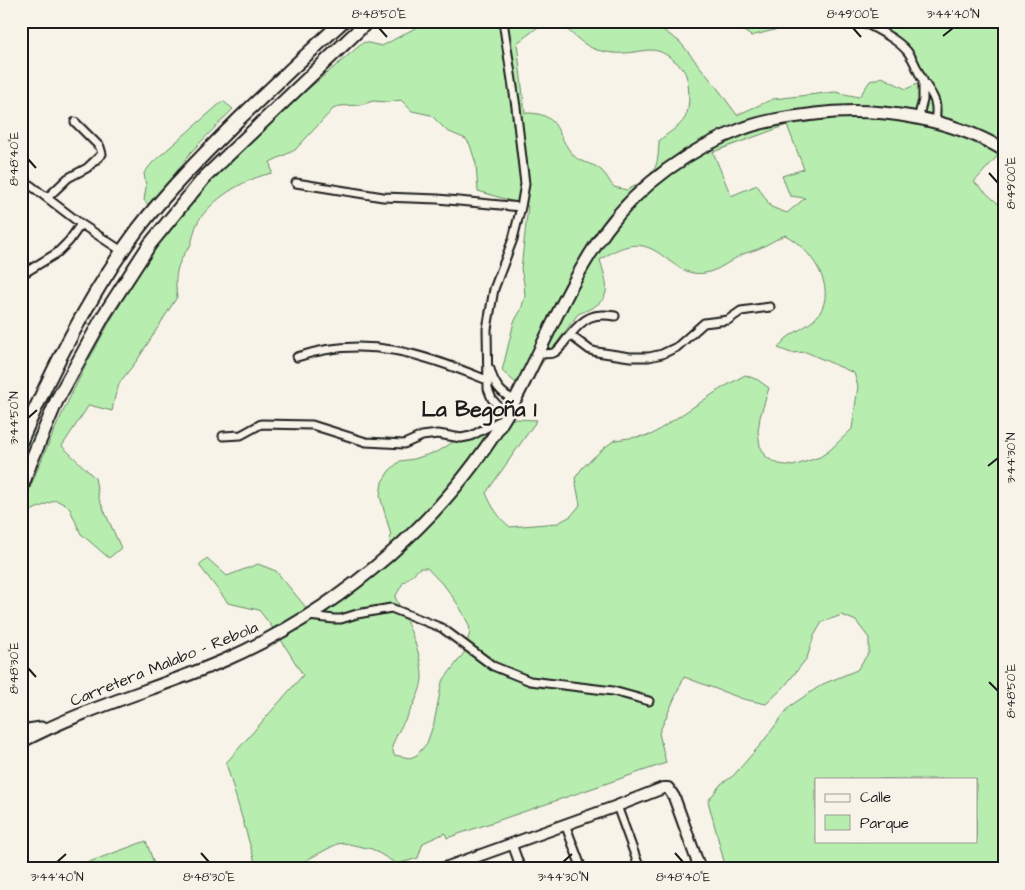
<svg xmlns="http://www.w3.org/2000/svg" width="1025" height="890" font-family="'Architects Daughter',sans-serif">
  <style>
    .green { fill: #b7eeb0; stroke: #6a8566; fill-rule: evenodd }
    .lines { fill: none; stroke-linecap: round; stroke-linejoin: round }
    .street-casing { stroke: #1c1c1c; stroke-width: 11 }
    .secondary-casing { stroke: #1c1c1c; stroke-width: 14 }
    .primary-casing { stroke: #1c1c1c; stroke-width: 15 }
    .highway-casing { stroke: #1c1c1c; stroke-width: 16 }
    .street { stroke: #f7f3e8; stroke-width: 7 }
    .secondary { stroke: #f7f3e8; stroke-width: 10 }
    .primary { stroke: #f7f3e8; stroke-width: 11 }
    .highway { stroke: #f7f3e8; stroke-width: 12 }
    .ticks { fill: none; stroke: #1c1c1c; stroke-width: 2 }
    .labels { text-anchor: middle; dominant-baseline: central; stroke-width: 5; stroke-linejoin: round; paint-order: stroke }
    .street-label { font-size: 16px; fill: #1c1c1c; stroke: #f7f3e8 }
    .district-label { font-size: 21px; font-weight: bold; fill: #1c1c1c; stroke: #f7f3e8 }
    .neatline { fill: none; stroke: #1c1c1c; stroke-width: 2 }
    .ticks-label { font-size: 12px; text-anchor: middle; fill: #1c1c1c }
  </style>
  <rect width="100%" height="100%" fill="#f7f3e8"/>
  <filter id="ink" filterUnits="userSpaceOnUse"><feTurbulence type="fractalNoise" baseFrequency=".02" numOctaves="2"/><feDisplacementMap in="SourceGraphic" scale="10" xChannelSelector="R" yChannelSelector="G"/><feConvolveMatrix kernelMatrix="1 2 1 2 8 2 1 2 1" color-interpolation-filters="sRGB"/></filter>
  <g filter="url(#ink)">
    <path class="green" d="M428,21H546L517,43L525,113C562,112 555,136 574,156C582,164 595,163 602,171C607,175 609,182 614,187L627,190C655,175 658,171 659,141C667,133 679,128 685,118C691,108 690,78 683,69C678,63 666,53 658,51C648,48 635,53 624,53C615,54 606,52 597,50C581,45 570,30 556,21H642L660,28L680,42L718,89L737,115L773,99L835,92L859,97L870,81L882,77L906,89L924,81L909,56L894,40L863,21H1004V149L974,182L1004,209V869H726L708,801L721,784L733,776L762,743L790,706L823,684L857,670L869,652V638L856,621L842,615L822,622L814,636L807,658L784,687L766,704L743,699L684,677L659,733L666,763L447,838L445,833L423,843L418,858L397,864L372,849L344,843L337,844L299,864L296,869H257L226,763L303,675L278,635L259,610L228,603L199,565L207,558L227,576L258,564L276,571L309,611L389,549L391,535L380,496L382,482L389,471L400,461L414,459L439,451L491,418L537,420L486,493C492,507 498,517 510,527L558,523L571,516L580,505L575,478L583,467L604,448L615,440L651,435L722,388L745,375L758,380L769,388L760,417L758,432L760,446L767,458L779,464L793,466L820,457L830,450L852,429L858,386L854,373L806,352L791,353L778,348C781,344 784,340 788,337C798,330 812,324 819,314C838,286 810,248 785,235C776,239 767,245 758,249C753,251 748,252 743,254C731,260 718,271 705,273C665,280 658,218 600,260C610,292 612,301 578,314L523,389L502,371L514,322L521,310L525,296L524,283L521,269L528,206L478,191L476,164L470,145L466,139L447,131L431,115L412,111L401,100L387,102L373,101L360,105L340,106L333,109L295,150L270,162L272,173C245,179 218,195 201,217C194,226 194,237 190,246C188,250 185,252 183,256C175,269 175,282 177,297L138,359L120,382L115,396L112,411L89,405L62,446L95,478L99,499L121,548L109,558L81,534L69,507L56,500L21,515V510C54,426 90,350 139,274C154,251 169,227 186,206C238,144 303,94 364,42L382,46ZM787,125L804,169L782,176L790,196L805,198L787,213L771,207L757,185L731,196L713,152ZM420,568H427L447,589L459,606L469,625L470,632L464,653L442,682L434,723L427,743L417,755L410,758L394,755L392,747C397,730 409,716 416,699C419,693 422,684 422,677C422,652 406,620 395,597L403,583ZM816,779H976V841H816Z
      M730,21H786L782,28L751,36Z
      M223,101L233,109L191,152L150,207L144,200L146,187L144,173L153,162Z
      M146,841L156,869H70Z"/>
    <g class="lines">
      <defs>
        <path id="street" d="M503,21L516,107L525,184L521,207L513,239L494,289L487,329L488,389L492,399L506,415
          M862,21C877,30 896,38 907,51C914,59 917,70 922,79C932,96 939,99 935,122
          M918,119L923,100V80
          M21,178L81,224L122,251
          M296,183L383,197L438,199L521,207
          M47,198L68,178L87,168L102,154L100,147L75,122
          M21,275L57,253L69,241L81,224
          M570,335C584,318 593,312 615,316
          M537,353C560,356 557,350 570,335L590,350L597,352L630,357H649L662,354L677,347L704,323L728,320L741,311L770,307
          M297,357C365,334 423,354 487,380
          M490,369C494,384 500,393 514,400
          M223,436L241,435L261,424L312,425L366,442L404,444L422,436L438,434L461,438L471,436L501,420
          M309,616L334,619H341L357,614L391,608L442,628L493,666L530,681L613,691L649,701
          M617,806L640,869
          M565,824L582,869
          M512,844L521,869"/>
        <path id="secondary" d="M442,869L617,806L663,788H668L674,797L700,869"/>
        <path id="primary" d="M21,731L41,728
          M21,742C86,707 158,689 225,660C284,634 340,598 389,555C439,511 483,459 515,400C545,343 569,281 607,229C640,184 691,148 742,129C765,120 791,117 815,114C876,106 951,118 1004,150"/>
        <path id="highway" d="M21,441C52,369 91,292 138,229C168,190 203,155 238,120C272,87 307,54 343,21
          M21,489L30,464L57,400L104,315L150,244L204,178L368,21"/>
      </defs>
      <use href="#street" class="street-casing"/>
      <use href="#secondary" class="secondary-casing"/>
      <use href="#primary" class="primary-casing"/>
      <use href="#highway" class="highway-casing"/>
      <use href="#street" class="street"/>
      <use href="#secondary" class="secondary"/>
      <use href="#primary" class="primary"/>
      <use href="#highway" class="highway"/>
    </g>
  </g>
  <path class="ticks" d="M379,28L387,37M853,28L861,37M943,36L953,28M28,159L36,168M989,173L998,183M28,418L37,410M988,466L998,458M28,668L36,677M989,682L998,691M201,853L209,862M675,853L683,862M57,862L66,854M563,862L572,854"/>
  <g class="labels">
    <g class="street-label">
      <text transform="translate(164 664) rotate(-22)">Carretera Malabo - Rebola</text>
    </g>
    <g class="district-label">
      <text x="479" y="409">La Begoña 1</text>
    </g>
  </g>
  <rect width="1025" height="890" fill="none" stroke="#f7f3e8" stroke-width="55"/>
  <rect x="815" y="778" width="162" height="65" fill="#f7f3e8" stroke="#9f9d96"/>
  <rect x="825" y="794" width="25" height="8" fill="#f7f3e8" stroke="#9f9d96"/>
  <text x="860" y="802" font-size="15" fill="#1c1c1c">Calle</text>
  <rect x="825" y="815" width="25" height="15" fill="#b7eeb0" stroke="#9f9d96"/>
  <text x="860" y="828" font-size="15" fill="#1c1c1c">Parque</text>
  <rect x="28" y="28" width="970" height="834" class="neatline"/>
  <g class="ticks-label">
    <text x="379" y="18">8°48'50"E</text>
    <text x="853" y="18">8°49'00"E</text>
    <text x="953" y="18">3°44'40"N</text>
    <text transform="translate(14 159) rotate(-90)" y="4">8°48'40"E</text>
    <text transform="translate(1011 183) rotate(-90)" y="4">8°49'00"E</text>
    <text transform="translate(14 418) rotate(-90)" y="4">3°44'50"N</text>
    <text transform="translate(1011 458) rotate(-90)" y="4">3°44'30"N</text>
    <text transform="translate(14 668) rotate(-90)" y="4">8°48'30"E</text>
    <text transform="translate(1011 691) rotate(-90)" y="4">8°48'50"E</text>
    <text x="57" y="881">3°44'40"N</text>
    <text x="209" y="881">8°48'30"E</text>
    <text x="563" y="881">3°44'30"N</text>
    <text x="683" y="881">8°48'40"E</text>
  </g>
</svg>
